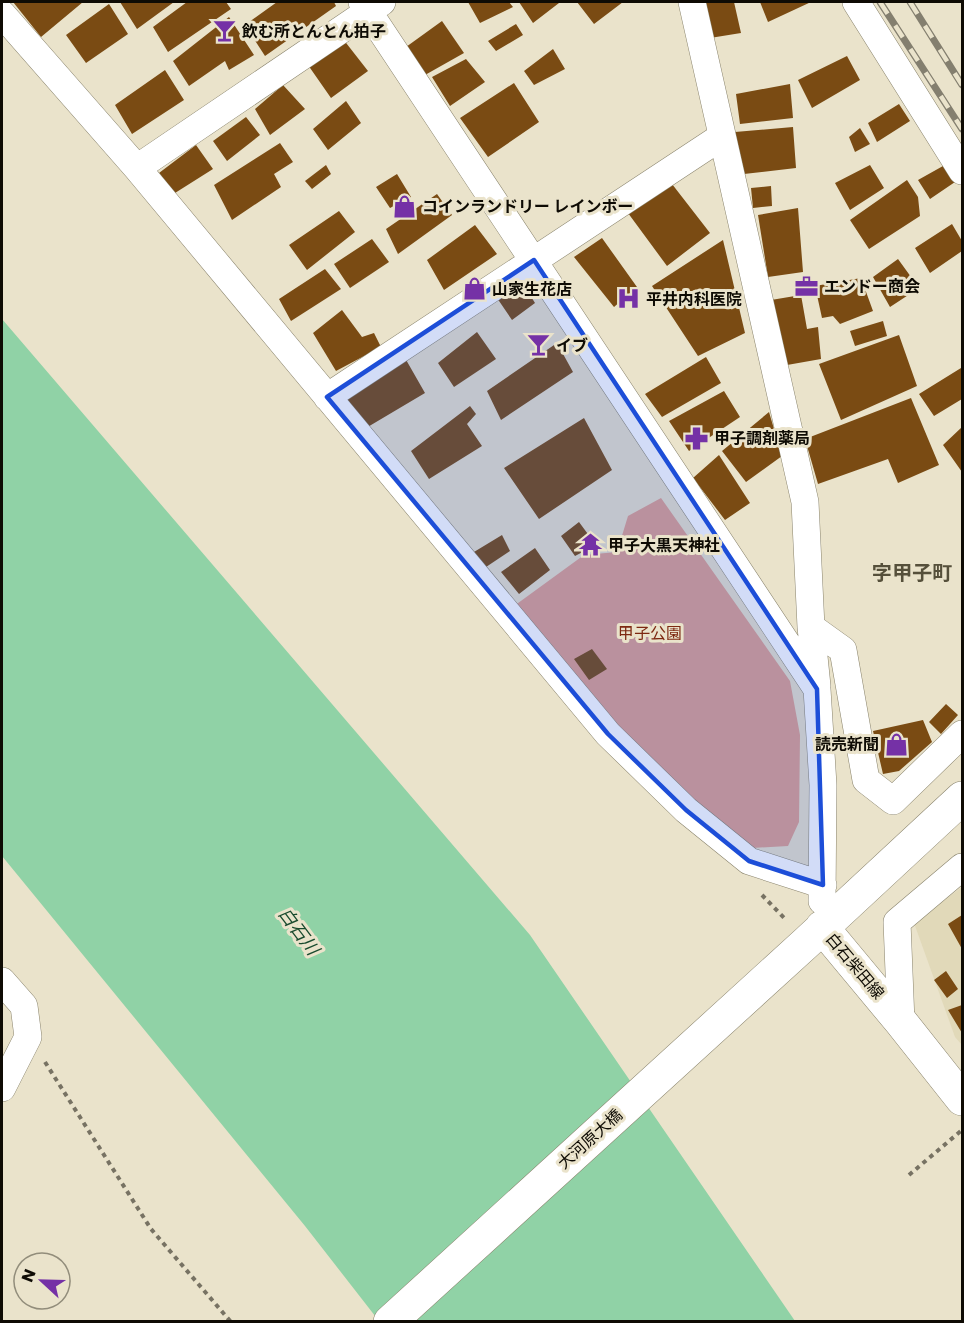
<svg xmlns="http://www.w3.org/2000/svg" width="964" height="1323" font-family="Poppins,'Noto Sans JP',sans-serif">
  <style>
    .built { fill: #e1d9b9 }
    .green { fill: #e1a290 }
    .water { fill: #90d2a6 }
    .building { fill: #7a4b13 }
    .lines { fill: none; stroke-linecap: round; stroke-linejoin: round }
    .minor-casing { stroke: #89836c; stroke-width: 28 }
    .major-casing { stroke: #89836c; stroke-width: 34 }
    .path { stroke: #777263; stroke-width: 4; stroke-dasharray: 4.5 4.5; stroke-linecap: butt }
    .minor { stroke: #fff; stroke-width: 27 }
    .major { stroke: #fff; stroke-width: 33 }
    .rail-casing { stroke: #847f6f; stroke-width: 7 }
    .rail { stroke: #eae3cb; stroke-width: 4.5; stroke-dasharray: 14; stroke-linecap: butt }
    .marked { fill: #1d4ed8; fill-opacity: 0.2; stroke: #1d4ed8; stroke-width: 4.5; stroke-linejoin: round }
    .labels { text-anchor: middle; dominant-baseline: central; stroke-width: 6; stroke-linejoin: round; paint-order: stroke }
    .poi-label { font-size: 16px; font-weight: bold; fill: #0e0b04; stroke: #eae3cb; text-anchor: start }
    .park-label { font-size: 16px; fill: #7d2911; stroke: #eae3cb }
    .street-label { font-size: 16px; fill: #0e0b04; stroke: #eae3cb }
    .water-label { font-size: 18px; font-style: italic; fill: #194b2e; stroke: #eae3cb }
    .quarter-label { font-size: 20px; font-weight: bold; fill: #56503b; stroke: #eae3cb }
  </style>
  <rect width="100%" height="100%" fill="#eae3cb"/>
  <path class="built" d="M962,887V1045L955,1037L914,923Z"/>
  <path class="green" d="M661,498L790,681L800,735L799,822L788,846L752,848L685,797L613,727L514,606L584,555L617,552L628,516Z"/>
  <path class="water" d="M2,319L530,935L795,1321H379L305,1226L2,856Z"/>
  <path class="building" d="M13,2H83L41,37Z
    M120,2H174L137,29Z
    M187,2H226L231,9L168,52L153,27Z
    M277,2H334L336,6L265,56L245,25Z
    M468,2H509L513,7L480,23Z
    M519,2H558L559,3L533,23Z
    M577,2H623L594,24Z
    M704,2H734L741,33L710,38Z
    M760,2H811L768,22Z
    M109,4L128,34L86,63L66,35Z
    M229,17L254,55L229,70L225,61L189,86L173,61Z
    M442,21L464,53L425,75L406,47Z
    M516,24L523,35L496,51L488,41Z
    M343,39L368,71L331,98L308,65Z
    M553,49L565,69L534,85L524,71Z
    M847,56L860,80L812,108L798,80Z
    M466,59L485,82L450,106L432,77Z
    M165,70L184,100L132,134L115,105Z
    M514,83L539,122L488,157L460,118Z
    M790,84L793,118L740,124L736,94Z
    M283,85L305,109L270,135L255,109Z
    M346,101L361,123L328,150L313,129Z
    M899,104L910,121L877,142L868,123Z
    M246,117L260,135L227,161L213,141Z
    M793,127L796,168L744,174L735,132Z
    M860,128L870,144L855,152L849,137Z
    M280,143L293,162L274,174L281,187L232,220L214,185Z
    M196,145L213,169L175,193L159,173Z
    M326,165L331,174L312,189L305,181Z
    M870,165L884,188L850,210L835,183Z
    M943,166L955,182L930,199L918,180Z
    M397,174L411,197L390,208L376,187Z
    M907,180L918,197L920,216L869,249L850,220Z
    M672,184L710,233L667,266L628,213Z
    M771,186L772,206L753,208L751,188Z
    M437,194L452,215L398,254L386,229Z
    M798,208L803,272L768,277L758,215Z
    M339,211L355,232L307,270L289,245Z
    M952,224L962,241V251L930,273L915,248Z
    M475,225L497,254L444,290L427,260Z
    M602,238L637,287L614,307L574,257Z
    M372,239L389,262L350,288L334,264Z
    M723,240L745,333L698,356L652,286Z
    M898,259L919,288L890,307L873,277Z
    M325,269L341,289L291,321L279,299Z
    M861,278L873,311L840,324L833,316L822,318L815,286Z
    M522,282L535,303L512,320L497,298Z
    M801,295L807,329L818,327L821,359L787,365L771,300Z
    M342,310L362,337L374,333L381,347L336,371L313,333Z
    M883,321L887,336L855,346L850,331Z
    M477,332L496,359L454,387L438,363Z
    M899,335L917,386L841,420L819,364Z
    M557,343L573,372L501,420L487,391Z
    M706,357L721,383L662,417L645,394Z
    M405,358L425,393L366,428L345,398Z
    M961,368L962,399L934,416L919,394Z
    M724,391L740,417L689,451L669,421Z
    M911,398L939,465L898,483L888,459L818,484L805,439Z
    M470,406L476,414L467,424L482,446L429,479L411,451Z
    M769,412L782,456L746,482L722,451Z
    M584,418L612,470L539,519L504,468Z
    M962,427V472L943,445Z
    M719,455L750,503L725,520L693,478Z
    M579,522L596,545L575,556L561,536Z
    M502,535L510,551L480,571L469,555Z
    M535,548L550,570L519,594L501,572Z
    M592,649L607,669L589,680L574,659Z
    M946,704L958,715L941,734L929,722Z
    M923,720L932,742L899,771L883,774L873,731Z
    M962,915V949L948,924Z
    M946,971L958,989L947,998L934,980Z
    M962,1005V1033L948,1010Z"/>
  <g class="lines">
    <defs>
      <path id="minor" d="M362,2L817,689L823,785L822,901
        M692,2L805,502L811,627L817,686
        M856,2L962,171
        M2,14L137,168L608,734L686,810L749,861L823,885
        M137,168L382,2
        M327,397L721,137
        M811,627L843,650L866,780L893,801L962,734
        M2,981L24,1006L28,1037L2,1088
        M901,1022L897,922L962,867"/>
      <path id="major" d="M822,927L901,1022L962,1099
        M390,1322L807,942L962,798"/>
    </defs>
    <use href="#minor" class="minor-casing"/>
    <use href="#major" class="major-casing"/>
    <path class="path" d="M762,895L786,920
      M45,1062L151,1229L231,1322
      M909,1175L962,1130"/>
    <use href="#minor" class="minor"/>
    <use href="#major" class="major"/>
    <defs>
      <path id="rail" d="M880,2L962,129
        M910,2L962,85"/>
    </defs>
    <use href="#rail" class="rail-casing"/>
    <use href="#rail" class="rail"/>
  </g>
  <path class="marked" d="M534,260L817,689L823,885L749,861L686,810L608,734L327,397Z"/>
  <defs>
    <symbol id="bar-bare" viewBox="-9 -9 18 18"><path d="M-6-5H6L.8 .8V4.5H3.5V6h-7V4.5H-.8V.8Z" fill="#7531a6" stroke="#eae3cb" stroke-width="2.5" paint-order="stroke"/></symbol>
    <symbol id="shop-bare" viewBox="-9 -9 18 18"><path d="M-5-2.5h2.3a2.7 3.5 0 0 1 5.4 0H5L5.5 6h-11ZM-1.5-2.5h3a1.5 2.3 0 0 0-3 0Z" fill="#7531a6" stroke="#eae3cb" stroke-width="2.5" paint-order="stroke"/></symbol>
    <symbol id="office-bare" viewBox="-9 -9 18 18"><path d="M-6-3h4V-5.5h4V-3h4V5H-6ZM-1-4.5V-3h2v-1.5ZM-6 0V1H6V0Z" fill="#7531a6" stroke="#eae3cb" stroke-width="2.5" paint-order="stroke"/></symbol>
    <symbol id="hospital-bare" viewBox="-9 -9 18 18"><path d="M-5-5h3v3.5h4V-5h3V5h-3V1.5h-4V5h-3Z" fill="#7531a6" stroke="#eae3cb" stroke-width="2.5" paint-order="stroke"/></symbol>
    <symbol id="pharmacy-bare" viewBox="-9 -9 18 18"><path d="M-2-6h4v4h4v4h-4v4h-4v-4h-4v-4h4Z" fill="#7531a6" stroke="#eae3cb" stroke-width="2.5" paint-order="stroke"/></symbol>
    <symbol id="temple-bare" viewBox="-9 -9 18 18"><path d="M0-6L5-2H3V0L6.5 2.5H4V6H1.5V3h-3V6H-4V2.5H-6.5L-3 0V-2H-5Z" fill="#7531a6" stroke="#eae3cb" stroke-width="2.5" paint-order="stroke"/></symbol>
  </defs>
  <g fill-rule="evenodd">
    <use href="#bar-bare" x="208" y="14" width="33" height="33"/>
    <use href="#shop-bare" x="388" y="190" width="33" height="33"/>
    <use href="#office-bare" x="790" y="270" width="33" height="33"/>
    <use href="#shop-bare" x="458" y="272" width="33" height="33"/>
    <use href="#hospital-bare" x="612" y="282" width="33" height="33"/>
    <use href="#bar-bare" x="522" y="328" width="33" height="33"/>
    <use href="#pharmacy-bare" x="680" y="422" width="33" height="33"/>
    <use href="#temple-bare" x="574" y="528" width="33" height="33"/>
    <use href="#shop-bare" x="880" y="728" width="33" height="33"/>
  </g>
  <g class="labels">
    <g class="poi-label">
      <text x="242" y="31">飲む所とんとん拍子</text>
      <text x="422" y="206">コインランドリー レインボー</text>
      <text x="824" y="286">エンドー商会</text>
      <text x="492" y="289">山家生花店</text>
      <text x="646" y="299">平井内科医院</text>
      <text x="556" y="345">イブ</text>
      <text x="714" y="438">甲子調剤薬局</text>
      <text x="608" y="545">甲子大黒天神社</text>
      <text x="879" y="744" text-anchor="end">読売新聞</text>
    </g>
    <g class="park-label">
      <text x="650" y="633">甲子公園</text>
    </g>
    <g class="street-label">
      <text transform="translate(855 966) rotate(50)">白石柴田線</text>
      <text transform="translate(590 1139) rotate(-42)">大河原大橋</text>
    </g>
    <g class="water-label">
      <text transform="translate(299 931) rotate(53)">白石川</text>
    </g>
    <g class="quarter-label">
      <text x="912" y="573">字甲子町</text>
    </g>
  </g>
  <rect width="964" height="1323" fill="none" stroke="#0e0b04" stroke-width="6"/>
  <g transform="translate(42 1281) rotate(292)"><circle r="28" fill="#eae3cb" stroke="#928d7b" stroke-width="1.5"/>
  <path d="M0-4.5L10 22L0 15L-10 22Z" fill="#7531a6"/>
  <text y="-9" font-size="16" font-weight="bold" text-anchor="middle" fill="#0e0b04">N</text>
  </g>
</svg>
